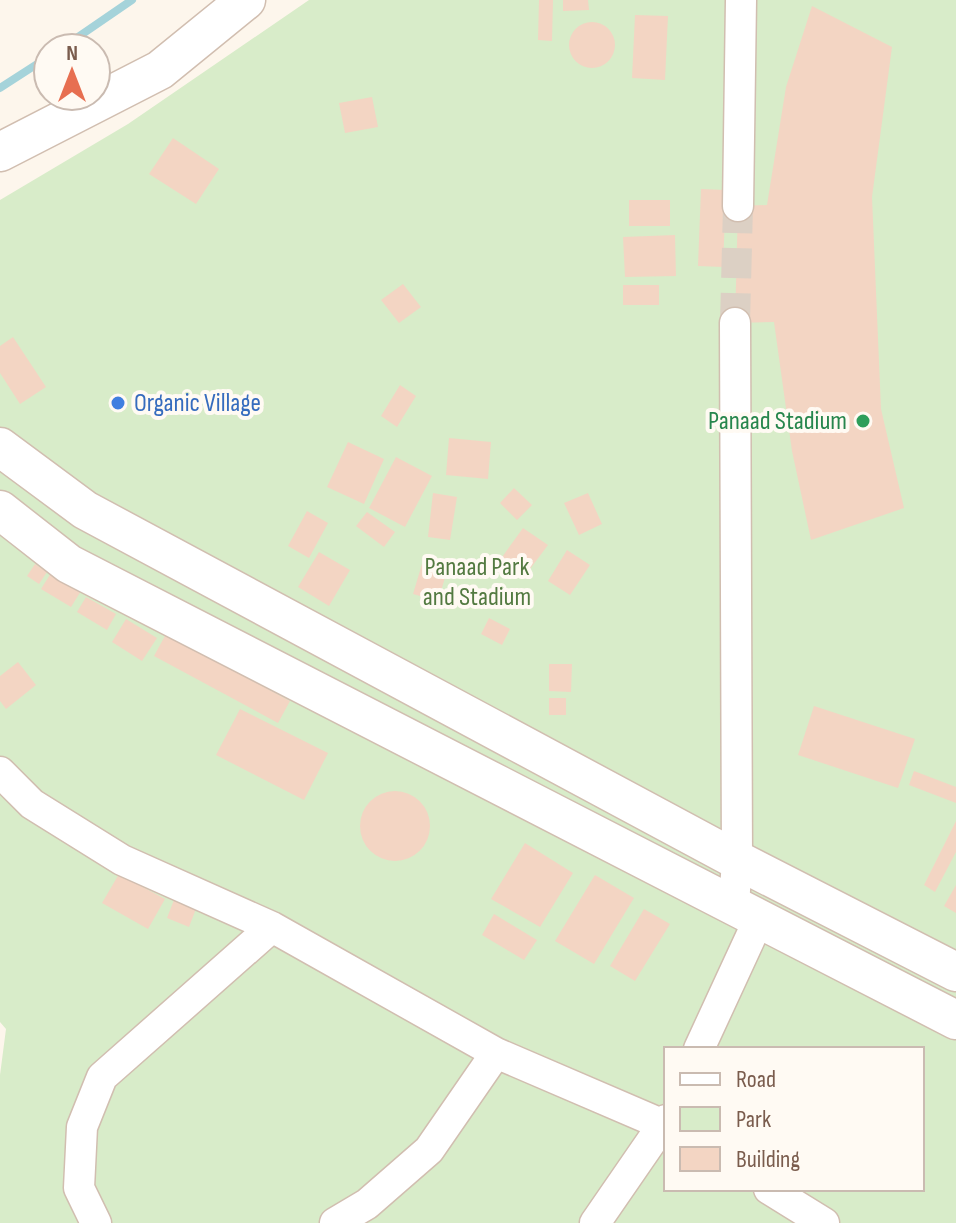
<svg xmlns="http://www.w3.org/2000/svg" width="956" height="1223" font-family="'Sofia Sans Condensed',sans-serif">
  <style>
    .green { fill: #d8ecc9; fill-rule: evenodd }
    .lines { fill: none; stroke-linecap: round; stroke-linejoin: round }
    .stream { stroke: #a5d3da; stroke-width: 8 }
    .building { fill: #f3d5c3 }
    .minor-tunnel { stroke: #dcd0c4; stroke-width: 30; stroke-dasharray: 30 15; stroke-linecap: butt }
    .minor-casing { stroke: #d1beb0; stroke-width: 33 }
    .tertiary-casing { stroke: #d1beb0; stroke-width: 41 }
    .minor { stroke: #fff; stroke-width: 30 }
    .tertiary { stroke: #fff; stroke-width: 38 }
    .shop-dot { fill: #3f7fe0; stroke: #fffaf3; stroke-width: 3 }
    .leisure-dot { fill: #2e9e5b; stroke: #fffaf3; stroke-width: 3 }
    .labels { text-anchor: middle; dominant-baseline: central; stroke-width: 8; stroke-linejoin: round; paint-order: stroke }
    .shop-label { font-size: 26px; fill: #366cbe; stroke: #fffaf3; text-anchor: start }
    .leisure-label { font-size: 26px; fill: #27864d; stroke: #fffaf3; text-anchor: end }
    .park-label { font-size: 26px; fill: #537a41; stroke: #fffaf3 }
  </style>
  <rect width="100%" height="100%" fill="#fdf6ec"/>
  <path class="green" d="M309,0H956V1223H0V1075L6,1029L0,1022V200L128,124ZM666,1049H922V1189H666Z"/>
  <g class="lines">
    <path class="stream" d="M62,48L132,0
      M0,88L48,57"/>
  </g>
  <path class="building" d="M539,0H553L552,41L538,40Z
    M563,0H588L589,10L563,11Z
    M812,6L892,47L872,197L881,409L904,508L811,540L792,451L774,322L735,323L738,206L767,205L786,87Z
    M635,15L668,16L665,80L632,78Z
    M569 45a23 23 0 1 1 46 0a23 23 0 1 1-46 0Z
    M372,97L378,127L345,133L339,103Z
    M173,138L219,169L196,204L149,174Z
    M701,189L726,190L723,267L698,266Z
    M629,200H670V226H629Z
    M675,235L676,276L625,277L623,237Z
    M403,284L421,307L399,323L381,300Z
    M623,285H659V305H623Z
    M13,337L46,387L20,404L0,373V346Z
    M400,385L416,396L397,427L381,416Z
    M449,438L491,442L488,479L446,475Z
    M348,442L384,459L364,504L327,487Z
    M396,457L432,476L405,527L369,508Z
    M514,488L532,505L517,520L500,503Z
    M433,493L457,497L450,540L428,537Z
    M588,493L602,524L579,535L564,503Z
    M307,511L328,523L309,558L288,546Z
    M367,512L395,532L384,547L356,526Z
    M523,528L548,545L524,577L500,560Z
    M567,550L590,565L570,595L548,581Z
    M319,552L350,570L329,606L298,587Z
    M35,564L47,572L39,584L27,576Z
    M422,564L447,571L438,601L413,594Z
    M51,573L81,591L71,607L41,589Z
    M86,597L116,614L107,630L77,612Z
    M489,618L510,629L502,645L481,634Z
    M126,619L157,638L142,661L112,642Z
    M166,634L290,701L278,723L154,656Z
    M18,662L36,685L6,709L0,701V676Z
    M549,664H572L571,692L549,691Z
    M549,698H566V715H549Z
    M814,706L915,739L898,788L798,755Z
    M240,709L328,753L304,800L216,755Z
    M914,771L956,787V803L909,785Z
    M360 826a35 35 0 1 1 70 0a35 35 0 1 1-70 0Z
    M956,821V852L935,892L924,885Z
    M525,843L573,873L540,927L491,899Z
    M119,874L165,899L148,929L102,903Z
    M595,875L634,898L594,964L555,941Z
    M956,885V913L944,906Z
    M177,892L199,901L189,927L167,918Z
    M644,909L670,924L635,981L610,966Z
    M494,914L537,940L524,960L482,935Z"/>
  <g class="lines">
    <path class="minor-tunnel" d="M735,323L738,206"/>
    <defs>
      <path id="minor" d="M738,206L741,0
        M0,772L32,804L122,860L272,927L496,1053L666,1126
        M734,905L737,860L735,323
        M699,1049L759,919
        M769,1189L824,1223
        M96,1223L79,1188L82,1127L102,1077L272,927
        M335,1223L367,1204L429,1150L496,1053
        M595,1223L666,1120"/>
      <path id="tertiary" d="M0,152L160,70L246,0
        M0,447L85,510L737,860L956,972
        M0,510L69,564L956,1020"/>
    </defs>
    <use href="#minor" class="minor-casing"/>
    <use href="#tertiary" class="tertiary-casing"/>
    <use href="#minor" class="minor"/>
    <use href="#tertiary" class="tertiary"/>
  </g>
  <circle class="shop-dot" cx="118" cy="403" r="8"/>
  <circle class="leisure-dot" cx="863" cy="421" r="8"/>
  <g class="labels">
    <g class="shop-label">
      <text x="134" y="403">Organic Village</text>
    </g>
    <g class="leisure-label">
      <text x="847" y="421">Panaad Stadium</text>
    </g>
    <g class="park-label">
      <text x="477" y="567">Panaad Park<tspan x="477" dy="30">and Stadium</tspan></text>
    </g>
  </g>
  <rect x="664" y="1047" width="260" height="144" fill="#fffaf3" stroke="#cabbb1" stroke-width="2"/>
  <rect x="680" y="1073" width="40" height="12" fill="#ffffff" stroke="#cabbb1" stroke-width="2"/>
  <text x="736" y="1087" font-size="24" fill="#7a5c4d">Road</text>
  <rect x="680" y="1107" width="40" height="24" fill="#d8ecc9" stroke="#cabbb1" stroke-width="2"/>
  <text x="736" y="1127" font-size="24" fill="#7a5c4d">Park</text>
  <rect x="680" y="1147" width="40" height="24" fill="#f3d5c3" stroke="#cabbb1" stroke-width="2"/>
  <text x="736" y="1167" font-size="24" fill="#7a5c4d">Building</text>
  <g transform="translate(72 72)"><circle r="38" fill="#fffaf3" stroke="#cabbb1" stroke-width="2"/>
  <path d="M0-6L14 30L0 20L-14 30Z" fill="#e76f51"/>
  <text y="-12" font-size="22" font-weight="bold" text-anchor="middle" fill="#7a5c4d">N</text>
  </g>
</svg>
